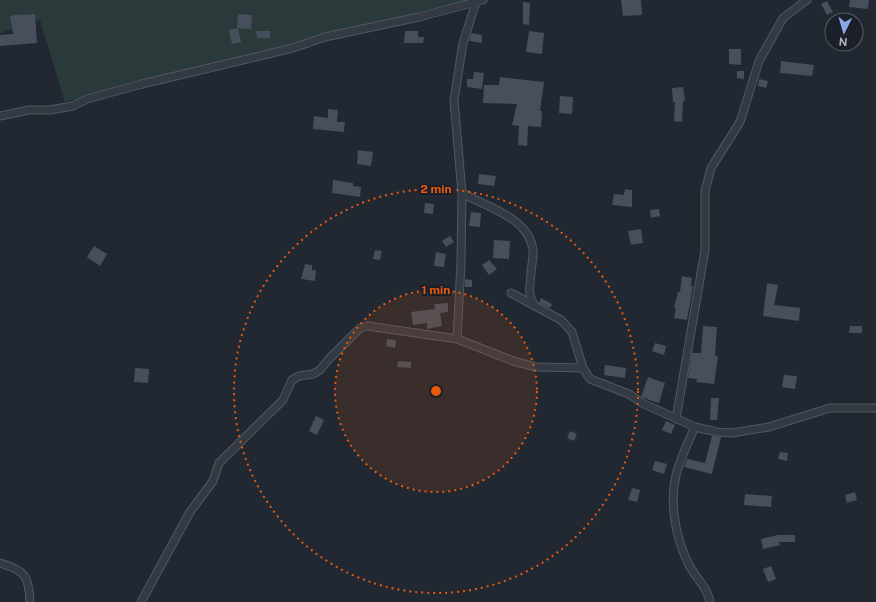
<svg xmlns="http://www.w3.org/2000/svg" width="876" height="602" font-family="'Public Sans',sans-serif">
  <style>
    .green { fill: #2a3a3a }
    .building { fill: #484f5c }
    .lines { fill: none; stroke-linecap: round; stroke-linejoin: round }
    .street-casing { stroke: #525761; stroke-width: 9 }
    .street { stroke: #343a43; stroke-width: 7 }
    .ring { fill: none; stroke: #e8590c; stroke-width: 2; stroke-dasharray: 2 4 }
    .centre { fill: #e8590c; stroke: #1a1f28; stroke-width: 2 }
    .ring-label { font-size: 12px; text-anchor: middle; font-weight: bold; fill: #e8590c; stroke: #1a1f28; stroke-width: 4; stroke-linejoin: round; paint-order: stroke }
  </style>
  <rect width="100%" height="100%" fill="#212832"/>
  <path class="green" d="M0,0H466L65,102L40,20L0,33Z"/>
  <path class="building" d="M621,0H641L642,15L623,16Z
    M850,0H869L868,9L849,7Z
    M827,1L833,12L827,15L821,4Z
    M523,2L530,3L529,25L523,24Z
    M21,14V15L35,14L37,43L0,46V35L13,34L10,16Z
    M238,14L252,15L251,29L237,28Z
    M238,28L241,42L232,44L229,30Z
    M256,31H270V38H257Z
    M405,31H418V37H424L423,43H404Z
    M529,31L544,33L542,54L526,52Z
    M471,33L482,35V43L469,41Z
    M729,49H741V65L729,64Z
    M781,61L814,65L812,76L780,73Z
    M737,71H744V79L737,78Z
    M474,72L484,73L482,89L467,87V79H473Z
    M500,77L544,82L540,111H542L541,127L528,126L527,146L518,145L519,126L512,125L517,104L483,103L484,85H499Z
    M759,79L768,81L766,88L758,86Z
    M683,87L685,101H683L682,122L674,121L675,102H673L672,88Z
    M560,96L573,97L572,114L559,113Z
    M328,109L338,110L337,122H345L344,132L313,129L314,116L328,118Z
    M358,150L373,152L371,166L357,164Z
    M479,174L496,176L494,186L478,184Z
    M333,180L353,183V186L361,187L360,197L332,193Z
    M625,189L632,190V207L612,205L614,194L624,195Z
    M425,203L434,204L433,214L424,213Z
    M659,209L660,216L651,218L650,210Z
    M471,212L481,213L480,227L469,226Z
    M641,229L643,243L631,245L628,231Z
    M450,236L454,242L446,247L442,241Z
    M494,240L510,241L509,259L493,258Z
    M94,246L107,254L100,266L87,257Z
    M375,250L382,251L380,260L373,259Z
    M436,252L446,254L444,267L434,266Z
    M489,260L497,269L489,275L482,265Z
    M305,264L312,265V270H316L315,281L301,279Z
    M682,276L692,278L691,286H693L687,320L674,318L676,309L674,308L678,292H680Z
    M465,279L472,280V287H465Z
    M767,283L778,285L774,305L800,308L799,321L763,316Z
    M541,298L552,304L550,308L539,303Z
    M448,303V312L440,313L442,326L427,329V323L413,325L411,312L435,309L434,304Z
    M703,326L717,327L715,356H718L714,384L696,382L697,379L688,378L692,353H701Z
    M850,326H862V333H849Z
    M387,339L396,340L395,348L386,346Z
    M655,343L666,346L664,355L652,351Z
    M398,361L411,362V368L397,367Z
    M605,365L626,368L625,378L604,375Z
    M135,368L149,369L148,383L134,382Z
    M784,375L797,376L795,389L782,387Z
    M648,377L665,383L659,403L641,397Z
    M711,398H719L717,420H710Z
    M316,416L324,420L317,435L309,431Z
    M666,421L675,425L671,434L662,430Z
    M570,431L577,434L574,441L567,438Z
    M712,436L721,437L712,474L684,467L687,459L705,463Z
    M780,452L788,453L787,461L778,459Z
    M655,461L667,464L664,474L652,470Z
    M632,488L640,490L637,502L628,500Z
    M855,492L857,500L847,503L845,495Z
    M745,494L772,496L771,507L744,505Z
    M778,535H795V542H779L780,545L763,549L761,539Z
    M771,566L776,579L768,582L763,569Z"/>
  <g class="lines">
    <defs>
      <path id="street" d="M0,116L29,110H50L73,106L87,99L142,84L293,48L325,37L419,17L483,0
        M462,193C486,207 529,217 533,250C534,257 531,266 531,274C530,287 527,295 535,306
        M511,293L561,320L572,332L583,368L590,379L629,394L642,403L695,427L717,432L732,433L769,427L830,408H876
        M457,339L461,263L462,193L454,100L463,43L476,2
        M676,419L705,250V191L711,168L740,122L759,61L783,18L807,0
        M695,427C688,443 680,459 676,475C669,504 676,539 689,565C695,577 708,588 710,602
        M0,563C25,570 29,576 30,602
        M141,602L190,512L213,481L219,463L283,400L292,380L299,376L313,374L320,370L328,360L360,328L368,326L457,339L516,362L537,367L583,368"/>
    </defs>
    <use href="#street" class="street-casing"/>
    <use href="#street" class="street"/>
  </g>
  <circle cx="436" cy="391" r="101" fill="#e8590c" fill-opacity=".12"/>
  <g class="ring">
    <circle cx="436" cy="391" r="101"/>
    <circle cx="436" cy="391" r="202"/>
  </g>
  <circle cx="436" cy="391" r="6" class="centre"/>
  <g class="ring-label">
    <text x="436" y="193">2 min</text>
    <text x="436" y="294">1 min</text>
  </g>
  <g transform="translate(844 32) rotate(185)"><circle r="19" fill="#1a1f28" stroke="#565b65"/>
  <path d="M0-3L7 15L0 10L-7 15Z" fill="#8baae9"/>
  <text y="-6" font-size="11" font-weight="bold" text-anchor="middle" fill="#afb4c0">N</text>
  </g>
</svg>
